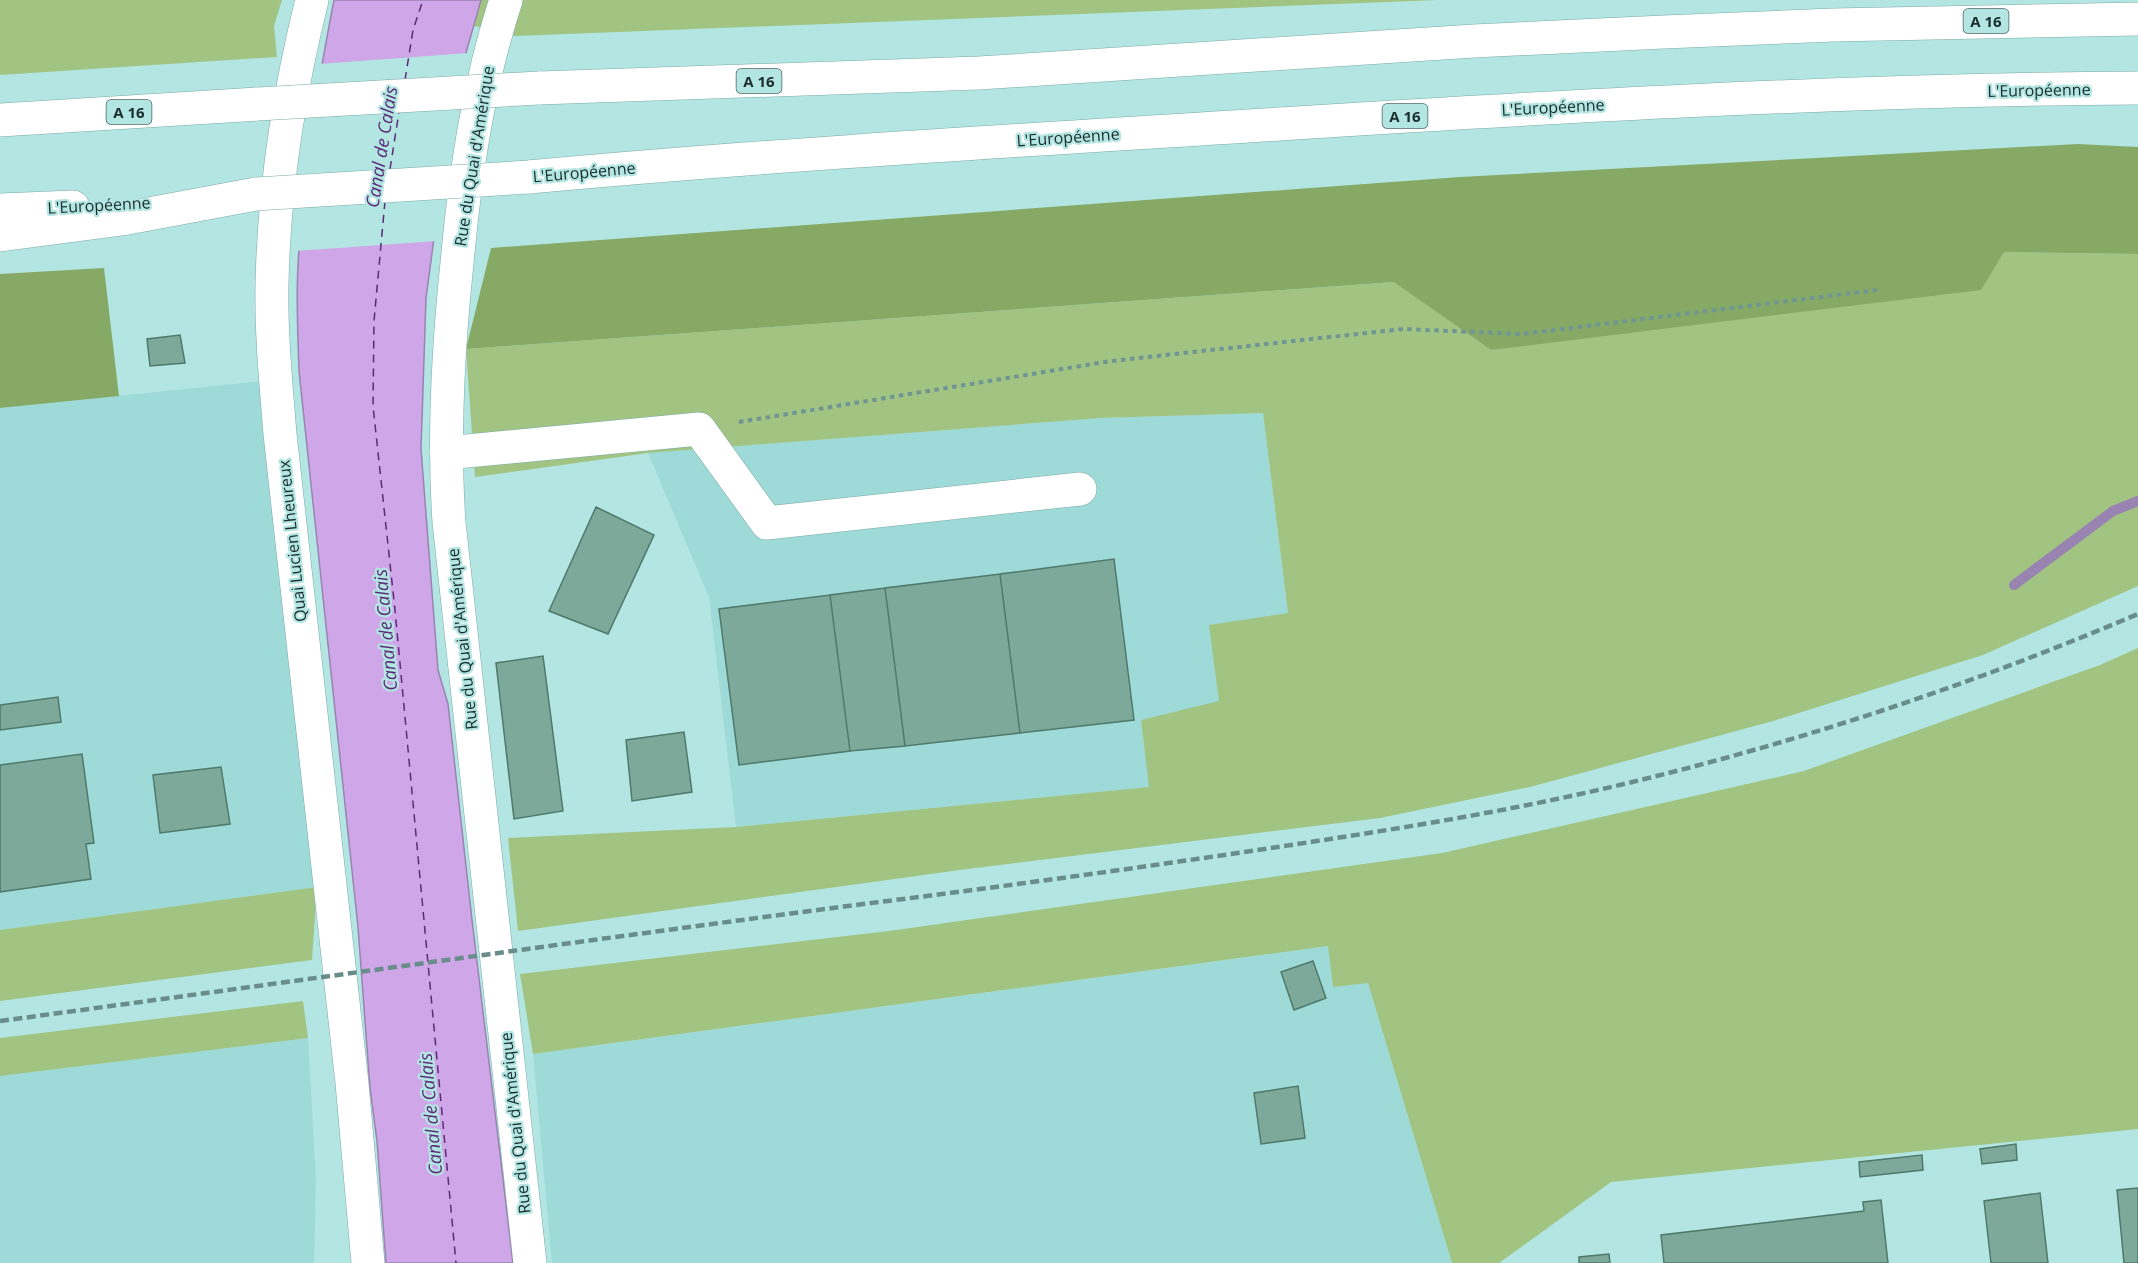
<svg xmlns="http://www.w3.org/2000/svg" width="2138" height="1263" font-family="'Open Sans',sans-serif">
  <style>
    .built { fill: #9edad7 }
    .green { fill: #a1c483 }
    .forest { fill: #86aa66 }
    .water { fill: #cfa7e9; stroke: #9983b1; stroke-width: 1.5 }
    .pier { fill: #b3e6e2 }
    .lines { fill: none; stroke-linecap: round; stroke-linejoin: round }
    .stream { stroke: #9983b1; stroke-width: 10 }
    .ferry { stroke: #5c2b78; stroke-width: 1.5; stroke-dasharray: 8 6; stroke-linecap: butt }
    .building { fill: #7da99a; stroke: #4e796b; stroke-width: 1.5 }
    .minor-casing { stroke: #79aaa7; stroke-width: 34 }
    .highway-casing { stroke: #79aaa7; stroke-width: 34 }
    .path { stroke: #709693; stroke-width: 4; stroke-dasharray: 4.5 4.5; stroke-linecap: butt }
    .minor { stroke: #fff; stroke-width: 33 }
    .highway { stroke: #fff; stroke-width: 33 }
    .rail { stroke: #698d8b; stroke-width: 4.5; stroke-dasharray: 9 4.5; stroke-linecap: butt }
    .highway-bridge-casing { stroke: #79aaa7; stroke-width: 34; stroke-linecap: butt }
    .highway-bridge { stroke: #fff; stroke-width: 33 }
    .labels { text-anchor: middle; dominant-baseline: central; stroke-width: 4.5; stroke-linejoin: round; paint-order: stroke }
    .shield { fill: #b3e6e2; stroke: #486563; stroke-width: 1.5 }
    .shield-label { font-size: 15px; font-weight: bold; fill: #1a2e2d }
    .street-label { font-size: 16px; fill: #1a2e2d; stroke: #b3e6e2 }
    .water-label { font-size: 18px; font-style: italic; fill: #5c2b78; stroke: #b3e6e2 }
  </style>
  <rect width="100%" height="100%" fill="#b3e6e2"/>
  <path class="built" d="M264,381L317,887L0,930V408Z
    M1263,413L1288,614L1219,702L1141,720L1150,787L736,827L709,597L648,453L1101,418Z
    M1329,946L1368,983L1452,1263H552L533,1054Z
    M308,1038L316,1180L314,1263H0V1076Z"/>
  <path class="green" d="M0,0H282L274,26L277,57L0,75Z
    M481,0H1439L516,36L474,26Z
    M2004,252L2138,254V586L1983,655L1773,721L1530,787L1380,818L960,870L518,931L508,838L736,827L1149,787L1141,720L1219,701L1209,625L1288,613L1263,413L1101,418L648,453L475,477L466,349L1395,282L1491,350Z
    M2138,648V1129L1611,1182L1499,1263H1452L1368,983L1333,987L1328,946L533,1054L520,974L889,931L1442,853L1804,771L2100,665Z
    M317,887L312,960L0,1001V930Z
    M303,1001L308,1038L0,1076V1038Z"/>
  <path class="forest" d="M2078,144L2138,147V254L2004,252L1981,290L1491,350L1394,282L466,349L491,248L1460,177Z
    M104,268L119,396L0,408V274Z"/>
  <path class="water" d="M334,0H481L460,74L436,223L426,298L421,449L438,670L448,704L472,920L513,1263H386L377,1141L370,1088L358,927L299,371C298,336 296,301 298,266C302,177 317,88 334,0Z"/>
  <path class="pier" d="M469,53L463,75L437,241L296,251L304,161L319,64Z"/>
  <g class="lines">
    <path class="stream" d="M2014,585L2113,511L2138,501"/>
    <path class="ferry" d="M405,80L413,30L423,0
      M390,169L399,112
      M385,201L374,321L373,406L395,610L456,1263"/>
  </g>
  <path class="building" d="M180,335L185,363L150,366L147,339Z
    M596,507L654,535L608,634L549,611Z
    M1114,559L1134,720L1020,733L1000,574Z
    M1000,574L1020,733L905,746L885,588Z
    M885,588L905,746L850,751L830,595Z
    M830,595L850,751L739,765L719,609Z
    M543,656L563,811L514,819L496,663Z
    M58,697L61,722L0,730V705Z
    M684,732L692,792L632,801L626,740Z
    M82,754L94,843L86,844L91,879L0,892V765Z
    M221,767L230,824L160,833L153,775Z
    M1313,961L1326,998L1294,1010L1281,972Z
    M1298,1086L1305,1138L1261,1144L1254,1093Z
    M2016,1144L2017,1160L1982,1164L1980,1149Z
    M1922,1155L1923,1170L1860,1177L1859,1162Z
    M2138,1188V1263H2124L2117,1190Z
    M2040,1193L2048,1263H1991L1984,1201Z
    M1881,1200L1888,1263H1664L1661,1235L1864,1211L1863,1202Z
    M1609,1254L1610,1263H1579V1257Z"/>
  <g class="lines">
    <defs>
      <path id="minor" d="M312,0C289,92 274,188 272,284C271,334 276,384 280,434L352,1083L368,1263
        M506,0C478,85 465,175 457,263C448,349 443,435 449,522L530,1263
        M446,453L699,429L767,523L1080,489"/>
      <path id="highway" d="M539,88L979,73L1474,41L1664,32L1833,25L2138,19
        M0,120L258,104
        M529,177C768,155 1008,141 1248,126C1544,107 1841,90 2138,88
        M0,210L73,207
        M0,235L122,219L256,194"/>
    </defs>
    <use href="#minor" class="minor-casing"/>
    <use href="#highway" class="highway-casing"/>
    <path class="path" d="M739,422L1111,361L1403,329L1522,334L1877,290"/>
    <use href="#minor" class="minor"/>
    <use href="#highway" class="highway"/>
    <path class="rail" d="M0,1021C283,983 565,943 848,906C983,889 1117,871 1251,851C1377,832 1504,813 1628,783C1803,741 1973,684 2138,614"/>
    <defs>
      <path id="highway-bridge" d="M258,104L539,88
        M256,194L529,177"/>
    </defs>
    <use href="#highway-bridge" class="highway-bridge-casing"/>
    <use href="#highway-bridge" class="highway-bridge"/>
  </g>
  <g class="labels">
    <g class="shield">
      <rect x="1963.5" y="9" width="45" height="24" rx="4.5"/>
      <rect x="736.5" y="69" width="45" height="24" rx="4.5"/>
      <rect x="106.5" y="100" width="45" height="24" rx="4.5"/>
      <rect x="1382.5" y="104" width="45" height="24" rx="4.5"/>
    </g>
    <g class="shield-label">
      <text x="1986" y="21">A 16</text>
      <text x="759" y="81">A 16</text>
      <text x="129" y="112">A 16</text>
      <text x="1405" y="116">A 16</text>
    </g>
    <g class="street-label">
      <text transform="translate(2039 90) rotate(-1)">L'Européenne</text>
      <text transform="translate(1553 107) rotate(-3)">L'Européenne</text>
      <text transform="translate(1068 137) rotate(-4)">L'Européenne</text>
      <text transform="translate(474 156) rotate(-81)">Rue du Quai d'Amérique</text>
      <text transform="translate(584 172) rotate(-5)">L'Européenne</text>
      <text transform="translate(99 205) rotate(-3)">L'Européenne</text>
      <text transform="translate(292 541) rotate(-96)">Quai Lucien Lheureux</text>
      <text transform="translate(462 639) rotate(-96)">Rue du Quai d'Amérique</text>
      <text transform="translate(515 1123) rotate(-96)">Rue du Quai d'Amérique</text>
    </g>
    <g class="water-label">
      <text transform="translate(381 147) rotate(-81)">Canal de Calais</text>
      <text transform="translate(385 630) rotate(-95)">Canal de Calais</text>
      <text transform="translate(430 1114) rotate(-95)">Canal de Calais</text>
    </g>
  </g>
</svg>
